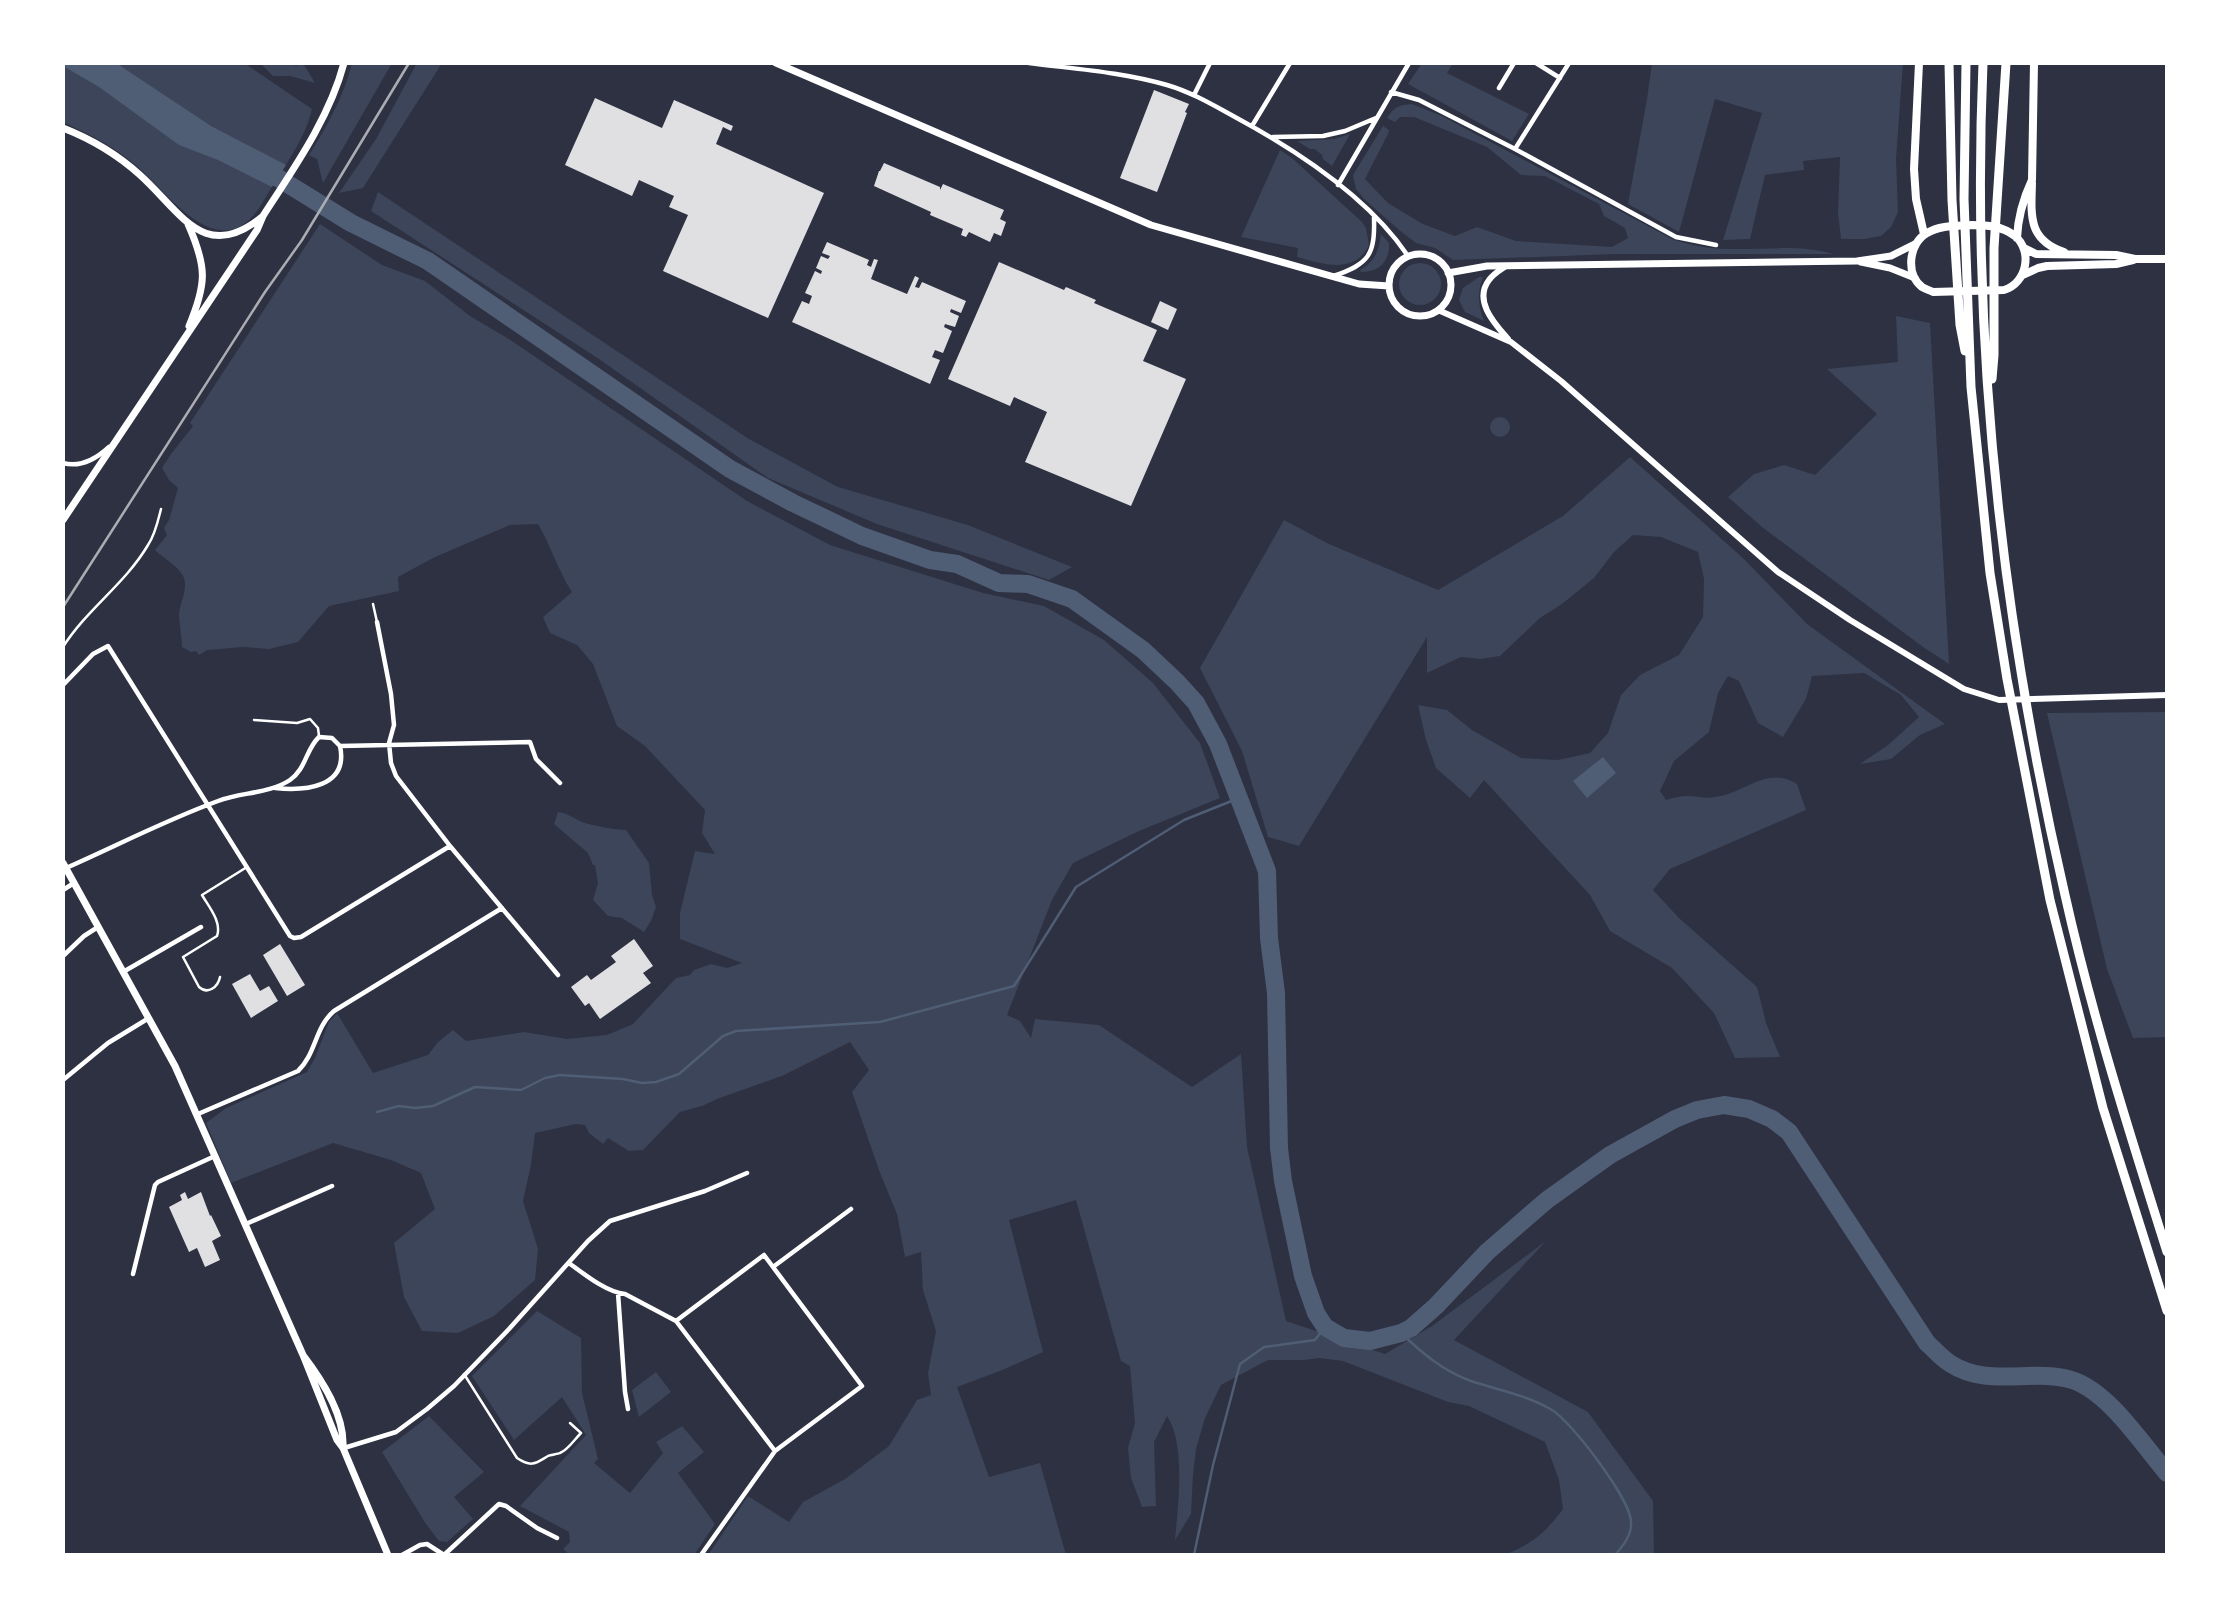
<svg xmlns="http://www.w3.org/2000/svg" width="2230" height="1618" font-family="'IBM Plex Sans',sans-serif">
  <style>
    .green { fill: #3c4559 }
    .water { fill: #4f5d75 }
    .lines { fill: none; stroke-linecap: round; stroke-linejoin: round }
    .stream { stroke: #4f5d75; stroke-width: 2.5 }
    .river { stroke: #4f5d75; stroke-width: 18 }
    .building { fill: #e0e0e3 }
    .service { stroke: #fff; stroke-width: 2.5 }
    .minor { stroke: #fff; stroke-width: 4.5 }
    .tertiary { stroke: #fff; stroke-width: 6 }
    .secondary { stroke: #fff; stroke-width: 7 }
    .primary { stroke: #fff; stroke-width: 8 }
    .motorway { stroke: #fff; stroke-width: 9 }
    .rail { stroke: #abadb3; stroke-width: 2.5 }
  </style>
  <rect width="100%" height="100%" fill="#2d3142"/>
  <path class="green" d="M63,63H244L312,109C305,139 286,164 270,190C264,200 258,212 249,220C211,255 166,192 140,169C117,148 91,135 63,122Z
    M260,63H293L296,66L303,63L315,83L290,76H273Z
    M352,63H392L323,183L317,159L309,155C327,126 344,96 352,63Z
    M417,63H442L363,188L339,193L376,139Z
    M1422,63H1453L1447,73L1529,114L1512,141L1408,84Z
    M1652,63H1903L1896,159L1898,212L1891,227L1881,236L1864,239H1841L1838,213L1840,157L1803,161L1804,170L1765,175L1750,239L1723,240L1762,113L1715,99L1679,232L1628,204L1647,99Z
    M1412,104L1442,116L1674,240C1691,245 1709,249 1728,249C1763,250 1799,244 1833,254H1617L1453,260L1435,248L1416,243L1399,230L1364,199L1356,189L1353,175L1383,126L1389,130L1388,134L1365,179L1388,203L1423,224L1455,236L1477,227L1516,241L1612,247L1628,238L1625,228L1604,216L1599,204L1545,176L1521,175L1487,147L1414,117H1400L1395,122L1387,118C1394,107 1399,105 1412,104Z
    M1350,134L1332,166L1323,159L1322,155L1315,149H1310L1297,141L1334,139Z
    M1280,150L1292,158L1362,222L1366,228L1369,245C1355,275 1322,264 1297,257L1298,248L1241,237Z
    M378,192L749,439L838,487L968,525L1072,567L1049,580L877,524L768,478L599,359L371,211Z
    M320,224L382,265L425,281L470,316L509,339L747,501L830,545L983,593L1044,606L1104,640L1153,683L1200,743L1220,798L1139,831L1073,863L1052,900L1007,1015L1020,1021L1031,1038L1035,1019L1099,1025L1192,1087L1241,1054L1247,1147L1286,1321L1385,1354L1432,1326L1546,1241L1454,1340L1588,1412L1653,1501L1654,1555H1505C1533,1543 1545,1533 1563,1509L1559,1480L1545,1442L1469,1406L1448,1402L1343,1361L1319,1358L1304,1360H1268L1221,1385L1205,1418L1196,1449L1193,1475L1191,1514L1175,1540C1178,1506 1186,1445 1167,1416L1154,1442L1156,1506L1142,1507L1131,1478L1128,1448L1135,1423L1130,1366L1121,1361L1076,1200L1009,1220L1043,1352L1000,1371L957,1387L989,1477L1040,1463L1066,1555H708L748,1496L789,1522L803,1502L845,1479L889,1446L917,1400L931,1395L928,1373L936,1331L923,1290L921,1252L905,1257L897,1214L880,1173L852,1092L869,1070L850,1042L782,1076L717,1099L702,1106L680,1112L643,1150L629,1151L608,1138L603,1144L589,1133L585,1125L576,1124L535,1133L531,1165L523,1201L538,1249L535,1280L494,1316L458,1333L422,1331L404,1297L394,1243L435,1209L421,1173L391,1160L333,1143L231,1183L206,1123L226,1108L307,1072L315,1058L329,1022L337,1013L373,1073L428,1055L438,1042L453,1030L466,1041L524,1032L567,1039L607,1035L633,1024L676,978L690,975L694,970L711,964L727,968L742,963L680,939V913L695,851L715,854L702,833L705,810L645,746L617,726L593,664L577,645L550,633L543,617L572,592C558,571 551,546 538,524L510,525L435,557L398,577L399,591L329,606L298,642L269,649L243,647L207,650L199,655L196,651L191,652L182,647C182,637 179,623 179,614C180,602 189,588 183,576C177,565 164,559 155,550L167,535L164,528L169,520L178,488L169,480L162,468L171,454L193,426L190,423Z
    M1381,234L1389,243C1390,262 1379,272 1361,272L1360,270C1375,262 1379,250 1381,234Z
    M1399 284a21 21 0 1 1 42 0a21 21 0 1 1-42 0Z
    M1479,277H1483C1477,294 1478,304 1484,321L1465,312L1459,300L1463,288Z
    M1896,316L1930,323L1949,664L1923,647L1762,527L1728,497L1754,474L1784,465L1815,475L1877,414L1827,369L1898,362Z
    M1490 427a10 10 0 1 1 20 0a10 10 0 1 1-20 0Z
    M1630,457L1744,559L1807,624L1945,724L1920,735L1891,759L1860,764L1888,745L1919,717L1901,695L1864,673L1812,676L1806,699L1783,737L1758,723L1739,681L1728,676L1718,693L1709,732L1674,761L1660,791L1666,800C1673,798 1680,796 1687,796C1697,796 1706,799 1715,797C1746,793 1766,765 1797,784L1806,810L1670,869L1653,890L1679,918L1757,987L1766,1023L1780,1057L1735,1058L1714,1013L1672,968L1610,931L1590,895L1484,780L1470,798L1436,768L1426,740L1418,705L1447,710L1472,730L1521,758L1558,760L1590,753L1608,733L1621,695L1640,675L1679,655L1703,617L1704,579L1698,552L1661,537L1633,535L1614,552L1594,578L1562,604L1540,618L1500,656L1480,659L1461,657L1427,673V637L1299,846L1268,837L1242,751L1200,668L1284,520L1329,544L1438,590L1563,516Z
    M2167,712V1037L2133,1038L2107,969L2047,713Z
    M558,812C567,813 572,817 580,821C587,825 617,830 626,830L649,863L652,895L656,907L651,921L644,932L622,918L608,916L593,900L598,883L595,865H593L588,853L554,824Z
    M537,1311L581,1338L582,1393L598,1459L594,1463L630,1493L663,1453L656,1442L682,1426L704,1452L678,1473L715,1524L694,1555H570L563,1549L570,1542L569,1532L520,1506L586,1435L562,1397L514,1440L472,1376Z
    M656,1372L671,1392L639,1417L632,1390Z
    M429,1416L484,1472L454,1497L473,1519L447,1542L439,1541L426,1524L382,1452Z"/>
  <path class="water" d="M63,63H116L211,126L286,165L272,187L218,160L179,145L99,87L63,66Z
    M1603,757L1616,773L1587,798L1573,781Z"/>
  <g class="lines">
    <path class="stream" d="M377,1112L399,1106L415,1108L433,1106L475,1087L521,1090L545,1078L560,1075L623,1079L642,1083L656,1082L679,1074L723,1036L736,1031L880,1022L1014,986L1076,887L1184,820L1239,798
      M1401,1333C1422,1353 1443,1371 1471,1381C1498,1390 1527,1395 1552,1410C1572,1422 1631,1500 1631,1522C1632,1535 1623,1546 1615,1555
      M1194,1555L1213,1465L1240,1364L1264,1347L1315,1340L1325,1327"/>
    <path class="river" d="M257,165L351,223L428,261L730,469L793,503L862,536L930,560L957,564L999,583L1028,584L1072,599L1143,650L1177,682L1196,703L1218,744L1267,871L1269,938L1276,993L1279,1148L1283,1181L1303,1276L1316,1313L1325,1327L1344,1338L1370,1341L1401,1333L1411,1328L1436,1306L1487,1252L1547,1200L1610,1155L1675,1119L1697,1110L1724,1105L1749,1109L1772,1119L1789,1132L1927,1343C1935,1350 1942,1359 1951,1364C1988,1388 2033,1368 2072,1380C2109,1392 2142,1444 2167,1473"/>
  </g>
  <path class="building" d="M1154,90L1189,104L1185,112L1187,113L1157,192L1120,178Z
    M595,98L662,128L674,100L733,126L731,131L723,127L716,144L824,193L768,318L663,271L688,215L669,207L674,196L639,180L632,196L565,165Z
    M884,163L940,187V190L943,184L1004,210L1000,219L1006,222L1001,236L994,233L990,242L969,232L966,237L961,235L963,229L930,215L931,212L874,186L879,171H880Z
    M827,242L869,260L867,265L871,267L874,259L878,260L871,279L907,294L915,276L919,278L915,287L919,288L922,282L966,301L961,313L951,309L950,312L959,316L955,327L945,324L944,327L952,331L943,353L935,350L932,357L940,360L930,384L792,322L802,301L809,304L812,296L805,293L815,271L821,274L822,271L816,268L821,256L828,259L830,256L822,253Z
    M999,262L1064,290L1066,287L1096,300L1094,303L1157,330L1143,361L1186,379L1131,506L1025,462L1047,412L1014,397L1010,406L948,379Z
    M1160,301L1177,309L1168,330L1151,322Z
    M634,939L653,966L643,973L651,983L600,1019L589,1003L585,1006L571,987L587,975L591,980L616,962L611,956Z
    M280,944L305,985L287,996L263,955Z
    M250,974L260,991L269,986L278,1001L251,1018L232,984Z
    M185,1192L188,1199L201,1192L210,1216L211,1215L221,1236L212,1241L220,1260L205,1267L197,1248L189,1252L169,1207L182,1200L180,1195Z"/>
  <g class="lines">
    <path class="service" d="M373,604L377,622
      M63,647C87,609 125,584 148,545C155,535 158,521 161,509
      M254,720L297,723L310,719L318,728L319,736
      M220,977C218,987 208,995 199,987L183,957L217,936C222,922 209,907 202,895L247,867
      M464,1374L517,1458C532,1468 536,1463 548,1456C549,1455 558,1454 560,1453C568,1450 574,1440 581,1433L570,1423"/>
    <path class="minor" d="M1029,63C1075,69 1122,72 1167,85C1191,92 1213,105 1235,117C1296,150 1369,198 1408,256
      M1536,63L1560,78
      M1499,88L1514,63
      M1391,92L1419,100L1515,149L1676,237L1716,245
      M1194,95L1210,63
      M1252,126L1290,63
      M1273,137L1323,136L1345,131L1376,118
      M1515,149L1569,63
      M1338,185L1409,63
      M1333,276C1370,264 1375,254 1374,217
      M63,463C81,468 96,459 109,447
      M377,622L391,694L394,725L389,743L391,763L396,776L450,846L558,975
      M63,685L93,654L108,646L290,936L294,938L301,937L450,846
      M340,746L530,742L536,759L560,783
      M275,788C304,791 349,788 340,746
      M66,868C116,846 166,820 218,801C241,792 269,794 290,780C306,769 306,749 319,737L332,738L340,746
      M63,890L74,883
      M63,956L84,936L98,927
      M123,972L201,927
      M63,1080L108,1043L149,1018
      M198,1114L298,1071C316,1054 315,1027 334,1011L502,908
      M246,1224L332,1186
      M569,1263C584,1274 606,1292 625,1294L676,1321L775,1451L862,1386L773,1267
      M133,1274L155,1185L158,1182L215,1156
      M618,1293L625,1392L628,1409
      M676,1321L764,1255L773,1267L851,1209
      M344,1448L396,1432L427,1409L454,1386L509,1329L588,1241L610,1221L705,1191L747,1173
      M402,1555L420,1545L427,1544L444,1555
      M444,1555L499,1504L506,1506L537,1528L557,1538
      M701,1555L775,1451"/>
    <path class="tertiary" d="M1506,266C1500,270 1493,274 1489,280C1473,301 1495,324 1508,339
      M1438,310L1511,342L1561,381L1778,572L1850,620L1964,689L1999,700L2167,695"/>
    <path class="secondary" d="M776,63L1151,225L1359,284L1389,286
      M63,128C91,139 118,155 140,175C181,212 204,264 262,217
      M188,224C207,267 207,283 189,326
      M1389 285a31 31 0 1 1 62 0a31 31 0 1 1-62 0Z
      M1861,262L1890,268L1915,278
      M1448,273L1487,266L1857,261L1891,256L1915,244
      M63,520L257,230L263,216C294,168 329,119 344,63
      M63,863L175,1066L303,1355L337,1440L343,1448C345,1415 322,1380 303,1355
      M343,1448L388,1555"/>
    <path class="primary" d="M1919,63L1914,169L1916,199L1924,234
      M2032,183C2031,216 2028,240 2064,252
      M1972,225C1987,225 2002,226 2015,236C2033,251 2027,283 2004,290L1933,292C1929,290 1925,289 1922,287C1905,274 1909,243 1927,233C1940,225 1957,226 1972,225Z
      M2017,238C2018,216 2023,199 2032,180L2034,63
      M2024,248L2036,254L2116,255L2135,259H2167
      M2023,275L2038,268L2047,266L2116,264L2133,260"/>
    <path class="motorway" d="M1949,63L1952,200L1960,325L1965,351
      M1966,63L1964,199L1971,387L1990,573L2007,679L2050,900L2103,1108L2167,1311
      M1983,63C1971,342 2002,623 2065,895C2092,1016 2130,1134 2167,1252
      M1992,379L1994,355V248L2006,63"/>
    <path class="rail" d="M63,607L265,292L302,240L409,63"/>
  </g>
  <rect width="2230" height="1618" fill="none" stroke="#ffffff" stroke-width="130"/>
</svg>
